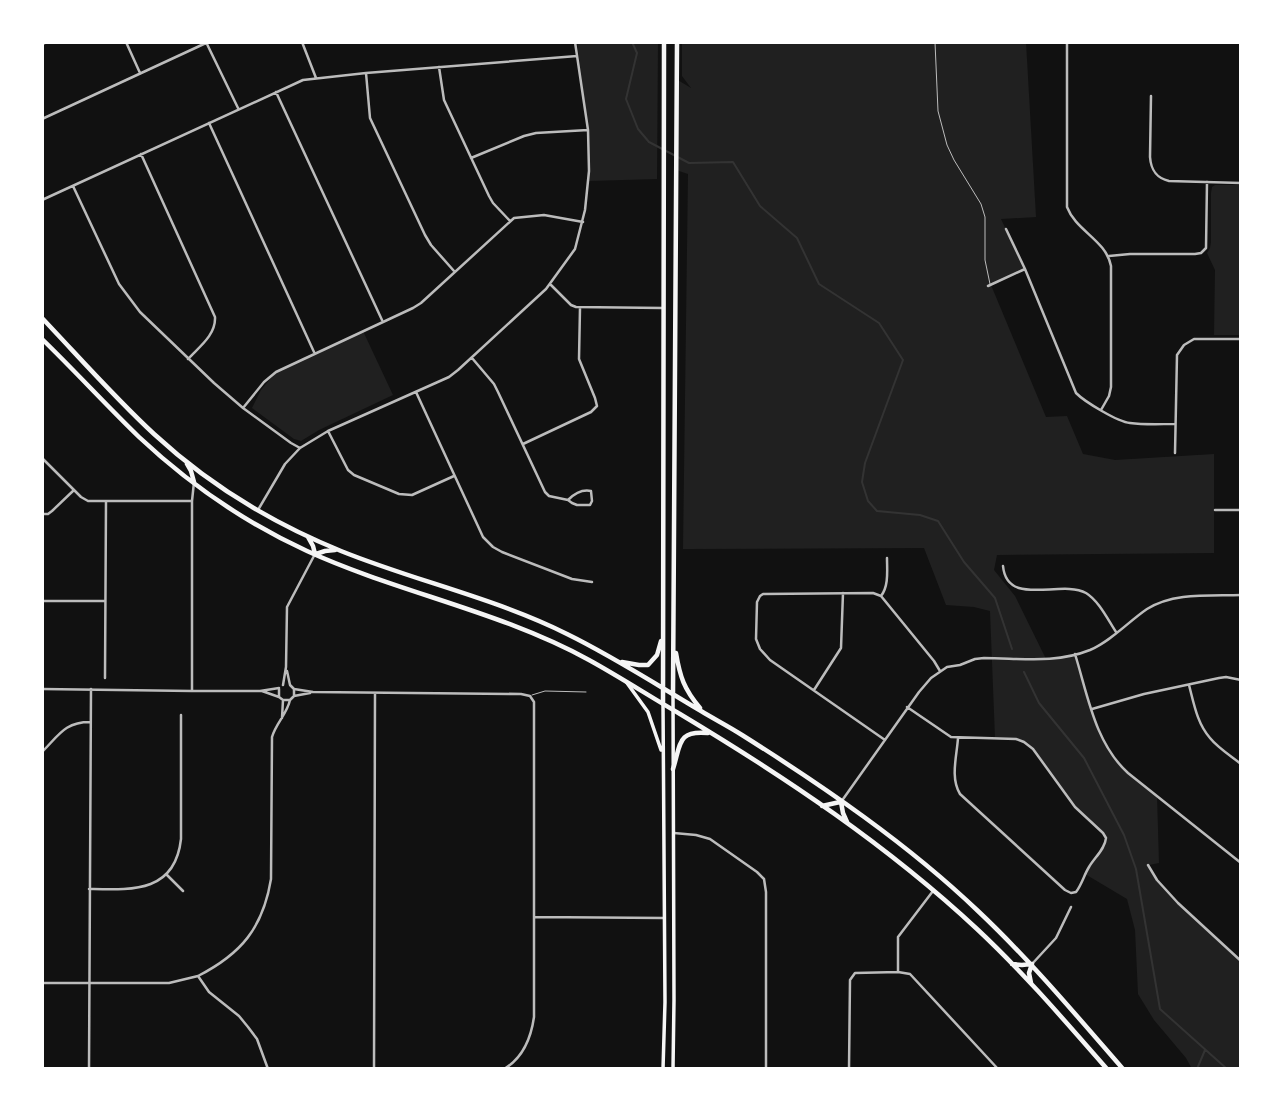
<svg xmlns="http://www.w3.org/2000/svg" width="1283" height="1111" font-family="Overpass,sans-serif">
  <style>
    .green { fill: #202020 }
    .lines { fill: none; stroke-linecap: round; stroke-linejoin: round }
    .stream { stroke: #333; stroke-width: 2 }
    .service { stroke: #bcbcbc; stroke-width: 1 }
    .minor { stroke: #bcbcbc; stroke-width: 2.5 }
    .secondary { stroke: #f5f5f5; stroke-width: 3.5 }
    .trunk { stroke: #f5f5f5; stroke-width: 4.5 }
  </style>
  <rect width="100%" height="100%" fill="#111"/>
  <path class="green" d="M577,42H658L657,179L589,181L588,130Z
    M682,42H1026L1036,217L1001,219L1025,269L991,285L1046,417L1067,416L1083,454L1115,460L1214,454V553L997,555L994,570L1015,596L1046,659L1075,654C1087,693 1093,739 1123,769C1133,779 1146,787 1157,796L1159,863L1149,865L1157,880L1166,890L1241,961V1069H1192L1186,1058L1154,1020L1138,994L1135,930L1127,899L1085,874L1105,846L1106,836L1075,807L1033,749L1019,740L995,738L990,611L974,607L946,605L924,548L683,549L688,174L676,170V79L691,88L682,76Z
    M1215,185H1241V335H1214L1215,270L1207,253L1210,248L1211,242V193L1212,187Z
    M363,331L393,395L319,430L301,441L294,439L252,408L261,390L276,372Z"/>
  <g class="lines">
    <path class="stream" d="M632,42L637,53L626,99L638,129L649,142L689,163L733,162L760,206L797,238L819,284L879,323L903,360L865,463L862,482L868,501L877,511L920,515L938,521L964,562L995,598L1012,649
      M1024,672L1039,703L1084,758L1124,835L1136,869L1160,1009L1227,1069
      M1197,1069L1205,1050"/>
    <path class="service" d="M935,42L938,111L947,145L954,160L981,204L985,217V260L990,284
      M532,695L545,691L586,692"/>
    <path class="minor" d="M126,42L140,73
      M206,42L238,108
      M302,42L316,78
      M1067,42V207C1076,231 1106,240 1111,266V387L1109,396L1101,410
      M42,44L47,42
      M439,67L444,100L489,196L493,203L510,221
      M366,73L370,118L425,235L431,245L454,271
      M276,92L382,320
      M1151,96L1150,157C1151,170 1156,178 1169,181L1241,183
      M42,119L206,43
      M209,123L314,352
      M141,154L215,317C216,335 199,347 188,359
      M471,158L524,136L536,133L588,130
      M73,186L119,284L140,312L214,383L243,408L291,443L300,448
      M42,200L303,80L366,73L577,56
      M1006,229L1025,269L1076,393C1085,402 1118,422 1130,423C1145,425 1160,424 1175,424
      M1109,256L1130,254H1195L1201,253L1206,248L1207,182
      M550,284L571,305L576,307L663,308
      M988,286L1025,269
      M472,358L494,384L498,392L545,492L549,496L568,500L572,503L577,505H590L592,501L591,491C582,489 574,494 568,500
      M416,392L483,537L493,547L502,552L572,579L592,582
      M243,408L264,382L276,372L413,308L421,303L514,218L544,215L583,222
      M328,431L348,470L354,475L399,494L412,495L454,476
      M523,444L591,412L597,406L595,398L579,359L580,308
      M1175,453L1177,355L1184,345L1194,339H1241
      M42,458L81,497L88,501H192
      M258,510L285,464L300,448L328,431L449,377L458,370L546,289L575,249L585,210L589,171L588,130L575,42
      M1215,510H1241
      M42,514H48L52,511L74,490
      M887,558C887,570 889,586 881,596L934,661L940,671
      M1003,566C1007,608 1061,579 1086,593C1099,601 1108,620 1116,632
      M881,596L873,593L763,594L760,596L757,602L756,639L760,649L770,660L885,740
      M42,601H105
      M1075,654C1088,696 1095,743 1128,773L1241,863
      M105,678L106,501
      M283,685L286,667L287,607L315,554
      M1189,685C1194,704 1197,723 1210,738C1218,748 1231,756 1241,764
      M42,689L192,691H260L279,688
      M279,689V697L283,700H290L294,696V689L290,685L287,671
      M294,689L313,692L521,694L530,696L534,702V1017C531,1038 523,1058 504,1069
      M814,690L841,648L843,593
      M192,691V501L194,482
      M262,691L279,697
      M294,696L310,693
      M907,707L951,737L1016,739L1024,742L1033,749L1075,807L1103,833L1106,838C1105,849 1095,857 1089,867C1084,875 1082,884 1076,892L1071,893L1065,890L960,794C950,778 957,755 958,738
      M1092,709L1144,694L1219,678L1226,677L1241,680
      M282,718L283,700
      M42,752C59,735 65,722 90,722
      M841,802L919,692L931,678L947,667L960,665L975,659L984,658C1020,658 1055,664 1090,650C1111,641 1128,622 1147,609C1174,592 1210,596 1241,595
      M674,833L696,835L710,839L757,872L764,879L766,892V1069
      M1148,865L1157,880L1178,903L1241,961
      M167,875L183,891
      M89,889C132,890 175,893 181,839V715
      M534,917L664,918
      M1032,964L1056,938L1071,907
      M898,972L910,974L998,1069
      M198,976C241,954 263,928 271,879L272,737C276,723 287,714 290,700
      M42,983H169L198,976L209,992L239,1016L248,1027L257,1039L268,1069
      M89,1069L91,689
      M374,1069L375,693
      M849,1069L850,980L855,973L898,972V937L933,891"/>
    <path class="secondary" d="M627,683L648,712L661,750
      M663,703L665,1002L663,1069
      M673,1069L674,1000L673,694"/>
    <path class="trunk" d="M42,318C79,357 115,398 154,434C208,484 272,523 341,551C415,581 495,598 567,634C614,657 657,685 701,711C714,719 728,726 742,735C823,786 908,844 978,911C1030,960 1076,1015 1123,1069
      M42,339C75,371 106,405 139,437C188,483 246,523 307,551C399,593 500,611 589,660C620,677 649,696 680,714C785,777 887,845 977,929C1024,973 1065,1021 1107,1069
      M187,464L191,471L194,482
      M308,537L313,546L315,554
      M316,554L325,551L335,550
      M676,653C680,677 684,689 700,708
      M622,662L639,665H648L657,655L661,641
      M673,693L677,42
      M663,703L664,42
      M673,769C681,744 677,730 708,733
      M841,802L843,813L847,822
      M822,806L840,802
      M1012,964L1022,965L1031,964
      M1031,983L1029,973L1032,964"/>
  </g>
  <rect width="1283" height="1111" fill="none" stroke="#ffffff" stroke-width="88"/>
</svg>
